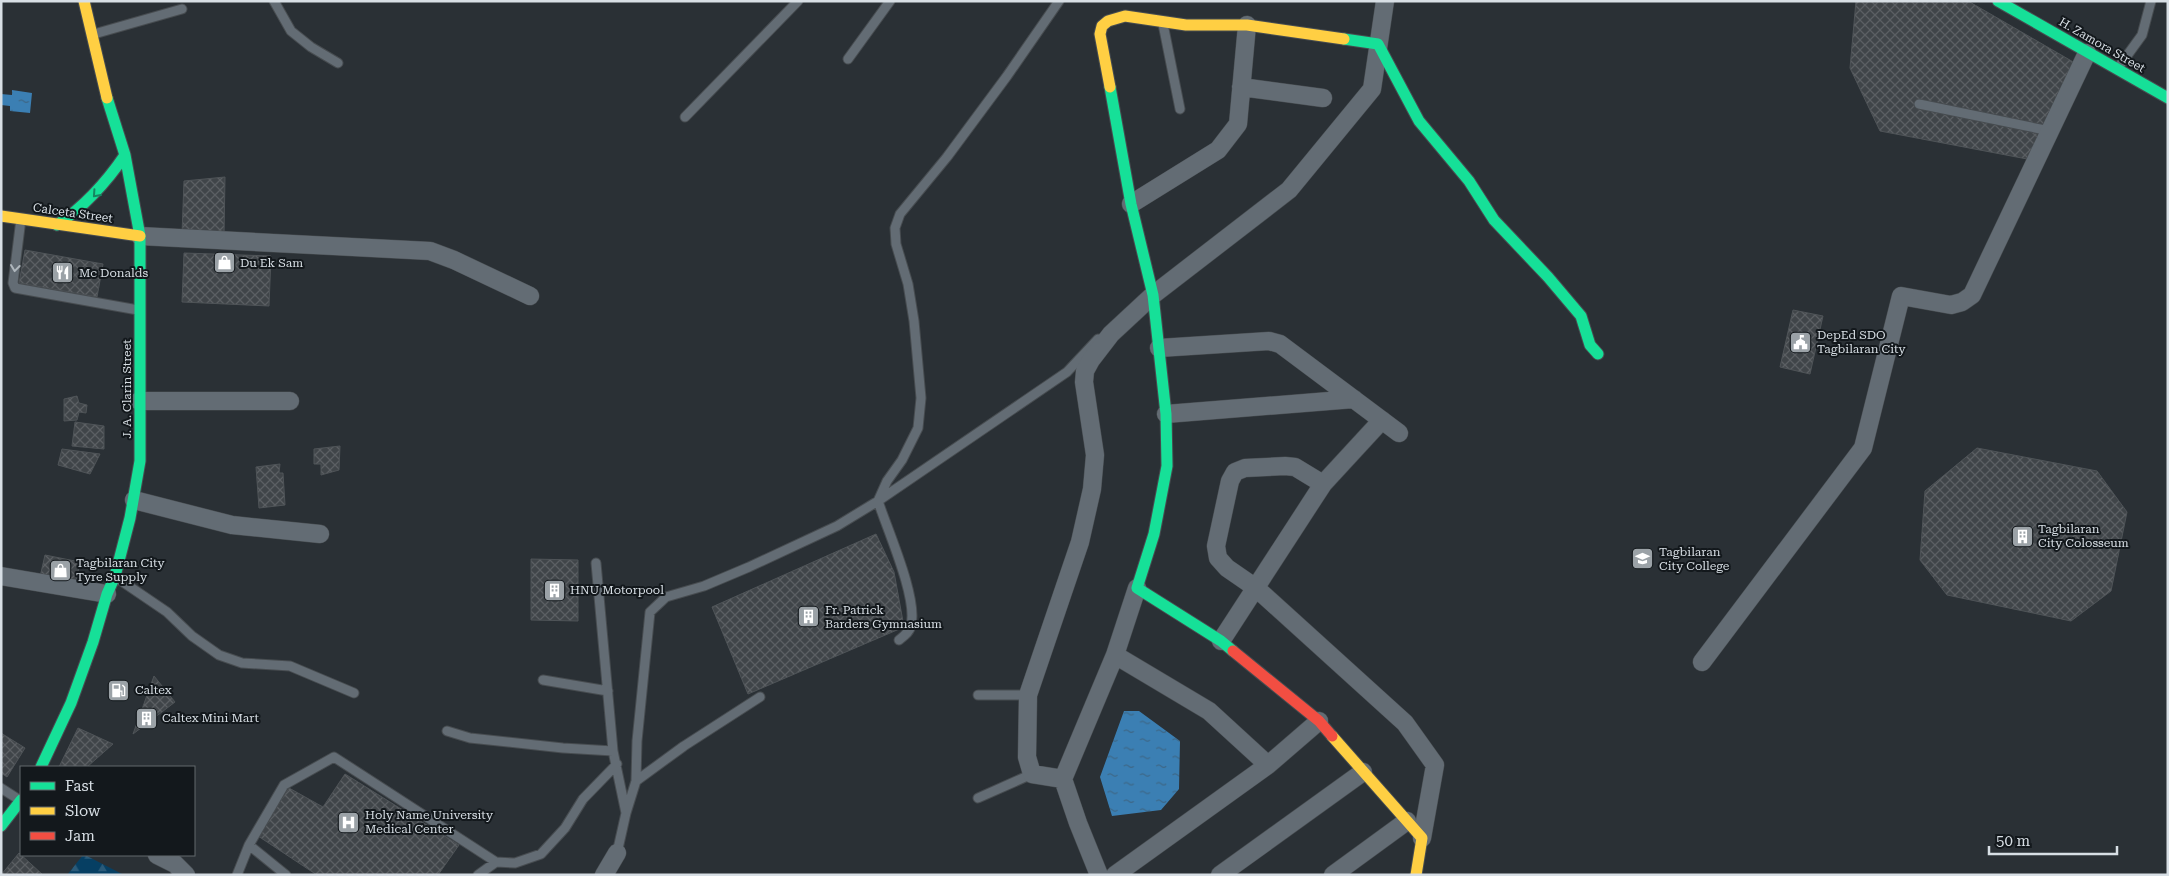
<svg xmlns="http://www.w3.org/2000/svg" width="2169" height="876" font-family="'Roboto Serif',serif">
  <style>
    .forest { fill: url(#forest-firs) }
    .water { fill: url(#water-ripples) }
    .building { fill: url(#building-cross-hatch); stroke: #4f5458 }
    .lines { fill: none; stroke-linecap: round; stroke-linejoin: round }
    .lane-casing { stroke: #474c50; stroke-width: 11 }
    .street-casing { stroke: #474c50; stroke-width: 19 }
    .fast-casing { stroke: #474c50; stroke-width: 13 }
    .slow-casing { stroke: #474c50; stroke-width: 13 }
    .jam-casing { stroke: #474c50; stroke-width: 13 }
    .lane { stroke: #636c74; stroke-width: 9 }
    .street { stroke: #636c74; stroke-width: 18 }
    .fast { stroke: #16e098; stroke-width: 11 }
    .slow { stroke: #ffcf43; stroke-width: 11 }
    .jam { stroke: #f24e42; stroke-width: 11 }
    .oneway { stroke: #158660 }
    .oneway2 { stroke: #afb7bd }
    .labels { text-anchor: middle; dominant-baseline: central; stroke-width: 4; stroke-linejoin: round; paint-order: stroke }
    .street-label { font-size: 12px; fill: #d8dfe5; stroke: #13181c }
    .poi-label { font-size: 12px; fill: #d8dfe5; stroke: #13181c; text-anchor: start }
  </style>
  <defs>
    <pattern id="forest-firs" width="22" height="20" patternUnits="userSpaceOnUse" patternTransform="scale(1.25)"><rect width="22" height="20" fill="#063f63"/><path d="M5 1l3.5 6h-7zM16 11l3.5 6h-7z" fill="#2a5a79"/></pattern>
    <pattern id="water-ripples" width="26" height="14" patternUnits="userSpaceOnUse" patternTransform="scale(1.25)"><rect width="26" height="14" fill="#3b7fb3"/><path d="M2 4q2-2 4 0t4 0M15 11q2-2 4 0t4 0" fill="none" stroke="#3d6787"/></pattern>
    <pattern id="building-cross-hatch" width="8" height="8" patternUnits="userSpaceOnUse" patternTransform="scale(1.25)"><rect width="8" height="8" fill="#404549"/><path d="M0 0l8 8M0 8l8-8" fill="none" stroke="#5b5f63"/></pattern>
  </defs>
  <rect width="100%" height="100%" fill="#2a3035"/>
  <path class="forest" d="M83,855H85L124,875H67Z"/>
  <path class="water" d="M12,90L32,93L30,113L10,111V106L1,105V94L12,95Z
    M1124,711H1139L1180,741L1179,789L1161,810L1112,816L1100,777Z"/>
  <path class="building" d="M1856,1H1968L2075,63L2027,159L1880,131L1850,68Z
    M225,177L224,235L182,234L184,181Z
    M25,250L103,264L97,297L19,283Z
    M184,253L271,256L269,306L182,302Z
    M1793,310L1823,316L1810,374L1780,367Z
    M77,396L79,403L87,405L86,413L79,412L77,420L64,421V399Z
    M75,422L104,426V449L72,446Z
    M340,446L339,470L321,475V464H314V449Z
    M1977,448L2097,471L2127,512L2111,591L2071,621L1947,595L1920,560L1925,491Z
    M62,449L100,454L90,474L58,465Z
    M280,464L279,473H283L285,505L259,508L256,467Z
    M876,534L894,572L904,627L748,694L712,607Z
    M45,555L80,562L75,586L40,577Z
    M531,559L578,560V621L531,620Z
    M154,676L175,702L133,734Z
    M78,728L113,744L87,767H59Z
    M1,733L25,748L7,777L1,773Z
    M345,774L459,845L438,875H317L258,836L289,788L323,807Z
    M19,853L43,875H1Z"/>
  <g class="lines">
    <defs>
      <path id="lane" d="M274,1L291,31L311,47L338,63
        M1163,24L1180,109
        M94,34L182,9
        M848,59L890,1
        M2118,68L2142,35L2151,1
        M1919,104L2050,131
        M685,117L798,1
        M21,219L13,283L15,288L138,310
        M596,563L613,751L626,813L617,853
        M117,578L167,612L192,636L219,655L242,663L290,666L354,693
        M899,640C904,636 910,632 911,625C918,598 887,529 878,501L1067,372L1098,339
        M543,680L608,691
        M978,695H1028
        M447,731L470,738L563,748L613,751
        M636,781L637,741L650,612L666,597L704,586L749,567L837,526L878,501L887,481L902,460L918,428L921,398L914,321L908,284L896,244L895,228L900,214L947,157L1007,76L1059,1
        M1,788L18,799
        M978,798L1032,774
        M626,813L636,781L684,746L760,697
        M249,845L284,785L334,757L496,862
        M237,875L249,845L286,875
        M478,875L496,862L515,863L541,854L565,828L583,799L617,764"/>
      <path id="street" d="M1241,87L1323,98
        M1131,204L1218,150L1238,124L1247,25
        M140,236L430,251L454,260L530,296
        M1159,348L1269,341L1280,344L1399,433
        M139,401H290
        M1166,414L1354,399
        M1323,484L1295,467L1285,466L1245,468L1235,472L1230,481L1216,546L1218,558L1227,568L1256,588L1405,723L1435,765L1422,838
        M134,500L232,525L320,534
        M1,576L107,594
        M1221,641L1323,484L1382,420
        M1115,655L1209,711L1268,765
        M1702,662L1863,448L1901,296L1951,305L1962,302L1972,295L2087,53
        M1063,779L1032,774L1027,757L1028,695L1080,542L1092,489L1095,455L1084,382L1085,371L1091,360L1111,334L1153,295L1289,190L1372,89L1385,1
        M157,855L175,864L186,875
        M604,875L617,853
        M1099,875L1078,823L1063,779L1115,655L1137,588
        M1115,875L1268,765L1319,721
        M1220,875L1363,772
        M1333,875L1407,821"/>
      <path id="fast" d="M1998,1L2168,98
        M1344,39L1378,44L1419,121L1469,181L1494,220L1548,277L1581,316L1590,345L1598,354
        M1110,87L1131,204L1153,295L1166,414L1167,466L1154,534L1137,588L1221,641L1233,651
        M57,225C85,206 106,183 125,155
        M41,767L71,703L93,642L107,594L115,576L130,518L140,461V236L125,155L107,98
        M1,826L21,800"/>
      <path id="slow" d="M84,1L107,98
        M1110,87L1100,34L1102,26L1108,21L1125,16L1186,25H1247L1344,39
        M1,216L140,236
        M1332,736L1422,838L1416,875"/>
      <path id="jam" d="M1233,651L1319,721L1332,736"/>
    </defs>
    <use href="#lane" class="lane-casing"/>
    <use href="#street" class="street-casing"/>
    <use href="#fast" class="fast-casing"/>
    <use href="#slow" class="slow-casing"/>
    <use href="#jam" class="jam-casing"/>
    <use href="#lane" class="lane"/>
    <use href="#street" class="street"/>
    <use href="#fast" class="fast"/>
    <use href="#slow" class="slow"/>
    <use href="#jam" class="jam"/>
  </g>
  <defs><path id="oneway-chevron" d="M-2-3.5L2.5 0L-2 3.5" fill="none" stroke-width="1.6" stroke-linecap="round" stroke-linejoin="round" transform="scale(1.25)"/></defs>
  <use class="oneway" href="#oneway-chevron" transform="translate(96 194) rotate(132)"/>
  <use class="oneway2" href="#oneway-chevron" transform="translate(15 268) rotate(97)"/>
  <defs>
    <symbol id="shop-square" viewBox="-11 -11 22 22"><rect x="-9" y="-9" width="18" height="18" rx="4" fill="#9ba2a7" stroke="#13181c"/><path d="M-5-2.5h2.3a2.7 3.5 0 0 1 5.4 0H5L5.5 6h-11ZM-1.5-2.5h3a1.5 2.3 0 0 0-3 0Z" fill="#fff"/></symbol>
    <symbol id="restaurant-square" viewBox="-11 -11 22 22"><rect x="-9" y="-9" width="18" height="18" rx="4" fill="#9ba2a7" stroke="#13181c"/><path d="M-5-6h1v4h1v-4h1v4h1v-4h1v5L-1.5 .5V6h-2V.5L-5-1ZM5-6V6H3V1.5H1.5Q1.5-4 5-6Z" fill="#fff"/></symbol>
    <symbol id="civic-square" viewBox="-11 -11 22 22"><rect x="-9" y="-9" width="18" height="18" rx="4" fill="#9ba2a7" stroke="#13181c"/><path d="M-.6-6.5H3V-4.5H.6V-3L4-1V1h2V6H-6V1h2V-1L-.6-3ZM-1.2 2.5V6h2.4V2.5Z" fill="#fff"/></symbol>
    <symbol id="building-square" viewBox="-11 -11 22 22"><rect x="-9" y="-9" width="18" height="18" rx="4" fill="#9ba2a7" stroke="#13181c"/><path d="M-4-6H4V6H1V3H-1V6H-4ZM-2.5-4.3h1.7v1.8h-1.7ZM.8-4.3h1.7v1.8H.8ZM-2.5-1h1.7V.8h-1.7ZM.8-1h1.7V.8H.8Z" fill="#fff"/></symbol>
    <symbol id="school-square" viewBox="-11 -11 22 22"><rect x="-9" y="-9" width="18" height="18" rx="4" fill="#9ba2a7" stroke="#13181c"/><path d="M0-5L7-2L0 1L-7-2ZM-4 1L0 2.5L4 1V4Q0 6-4 4Z" fill="#fff"/></symbol>
    <symbol id="fuel-square" viewBox="-11 -11 22 22"><rect x="-9" y="-9" width="18" height="18" rx="4" fill="#9ba2a7" stroke="#13181c"/><path d="M-5.5-6h7V0h2V4h1.3V-2.5L3-4.5l.8-.8L6-3V5H2.5V1h-1V6h-7ZM-4.2-4.7v3.2H.2V-4.7Z" fill="#fff"/></symbol>
    <symbol id="hospital-square" viewBox="-11 -11 22 22"><rect x="-9" y="-9" width="18" height="18" rx="4" fill="#9ba2a7" stroke="#13181c"/><path d="M-5-5h3v3.5h4V-5h3V5h-3V1.5h-4V5h-3Z" fill="#fff"/></symbol>
  </defs>
  <g fill-rule="evenodd">
    <use href="#shop-square" x="212" y="250" width="25" height="25"/>
    <use href="#restaurant-square" x="50" y="260" width="25" height="25"/>
    <use href="#civic-square" x="1788" y="330" width="25" height="25"/>
    <use href="#building-square" x="2010" y="524" width="25" height="25"/>
    <use href="#school-square" x="1630" y="546" width="25" height="25"/>
    <use href="#shop-square" x="48" y="558" width="25" height="25"/>
    <use href="#building-square" x="542" y="578" width="25" height="25"/>
    <use href="#building-square" x="796" y="604" width="25" height="25"/>
    <use href="#fuel-square" x="106" y="678" width="25" height="25"/>
    <use href="#building-square" x="134" y="706" width="25" height="25"/>
    <use href="#hospital-square" x="336" y="810" width="25" height="25"/>
  </g>
  <g class="labels">
    <g class="street-label">
      <text transform="translate(2102 45) rotate(30)">H. Zamora Street</text>
      <text transform="translate(73 213) rotate(8)">Calceta Street</text>
      <text transform="translate(127 389) rotate(-90)">J. A. Clarin Street</text>
    </g>
    <g class="poi-label">
      <text x="240" y="263">Du Ek Sam</text>
      <text x="79" y="273">Mc Donalds</text>
      <text x="1817" y="335">DepEd SDO<tspan x="1817" dy="14">Tagbilaran City</tspan></text>
      <text x="2038" y="529">Tagbilaran<tspan x="2038" dy="14">City Colosseum</tspan></text>
      <text x="1659" y="552">Tagbilaran<tspan x="1659" dy="14">City College</tspan></text>
      <text x="76" y="563">Tagbilaran City<tspan x="76" dy="14">Tyre Supply</tspan></text>
      <text x="570" y="590">HNU Motorpool</text>
      <text x="825" y="610">Fr. Patrick<tspan x="825" dy="14">Barders Gymnasium</tspan></text>
      <text x="135" y="690">Caltex</text>
      <text x="162" y="718">Caltex Mini Mart</text>
      <text x="365" y="815">Holy Name University<tspan x="365" dy="14">Medical Center</tspan></text>
    </g>
  </g>
  <rect width="2169" height="876" fill="none" stroke="#d8dfe5" stroke-width="5"/>
  <rect x="20" y="766" width="175" height="90" fill="#13181c" stroke="#62686c"/>
  <rect x="30" y="782" width="25" height="8" fill="#16e098" stroke="#62686c"/>
  <text x="65" y="791" font-size="15" fill="#d8dfe5">Fast</text>
  <rect x="30" y="807" width="25" height="8" fill="#ffcf43" stroke="#62686c"/>
  <text x="65" y="816" font-size="15" fill="#d8dfe5">Slow</text>
  <rect x="30" y="832" width="25" height="8" fill="#f24e42" stroke="#62686c"/>
  <text x="65" y="841" font-size="15" fill="#d8dfe5">Jam</text>
  <path d="M1989 846v8h128v-8" fill="none" stroke="#d8dfe5" stroke-width="2.5"/>
  <text x="1996" y="846" font-size="15" fill="#d8dfe5" stroke="#13181c" stroke-width="4" paint-order="stroke">50 m</text>
</svg>
